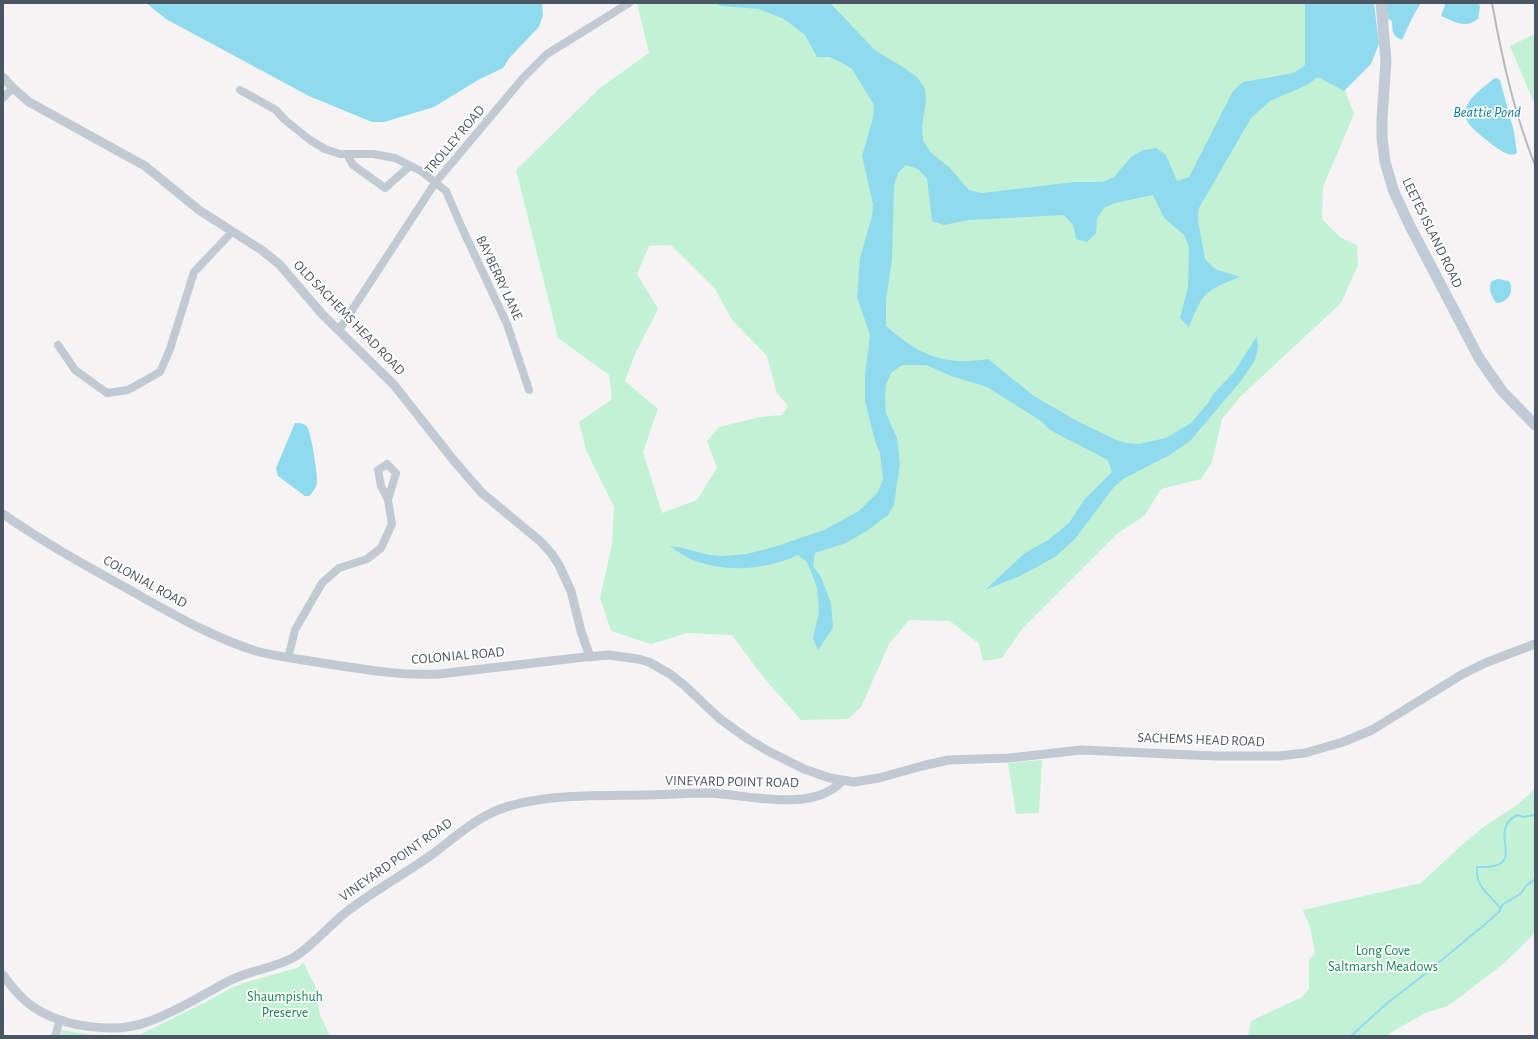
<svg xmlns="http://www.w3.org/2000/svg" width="1538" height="1039" font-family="'Alegreya Sans',sans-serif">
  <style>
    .green { fill: #c3f1d5; fill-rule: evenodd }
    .water { fill: #90daee }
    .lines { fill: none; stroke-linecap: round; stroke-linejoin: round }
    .stream { stroke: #90daee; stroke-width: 2 }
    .minor { stroke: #c1cad2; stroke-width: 8 }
    .tertiary { stroke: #c1cad2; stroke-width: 9 }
    .secondary { stroke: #c1cbd6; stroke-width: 11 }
    .rail { stroke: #b5b8bd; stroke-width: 2 }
    .labels { text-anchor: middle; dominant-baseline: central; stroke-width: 3.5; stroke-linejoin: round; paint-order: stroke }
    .street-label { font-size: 14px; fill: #4a5661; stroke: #fff }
    .park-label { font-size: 14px; fill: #17864f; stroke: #fff }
    .water-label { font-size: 15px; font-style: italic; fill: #0c7c9b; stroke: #fff }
  </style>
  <rect width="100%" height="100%" fill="#f5f3f3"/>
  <path class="green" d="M637,3H1312L1354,114L1323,187L1322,219L1341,238L1357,245L1358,265L1341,303L1240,397L1222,419L1212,462L1201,479L1161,489L1144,516L1118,533L1022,629L1002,658L983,661L979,644L950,621L909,620L889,644L861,707L848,719L801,720L763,677L732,635L687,633L651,644L611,631L600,598L612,545L614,507L586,450L579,422L612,399L609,375L558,338L516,170L600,88L649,53ZM671,245L715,289L732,320L767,356L777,393L788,406L782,415L760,417L719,427L707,441L717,468L697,500L662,513L643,452L658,409L625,381L635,354L658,309L637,274L649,246Z
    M1535,34V105L1510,46Z
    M1042,760L1039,813L1016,814L1008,763Z
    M1535,789V933L1502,965L1448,1006L1425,1013L1385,1036H1248L1251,1021L1302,997L1309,989V960L1315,954L1311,930L1303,910L1421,883L1464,843L1485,826L1517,805Z
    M303,962L319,994L317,1001L320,1015L330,1036H119L141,1034L204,1003L231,988L250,981L293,969L299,967Z
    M61,1030L100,1036H59Z"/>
  <path class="water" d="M146,3H542L543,15L539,27L510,57L503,68L478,80L434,107L384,122H372L309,96L166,19Z
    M714,3H830L875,50L906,69L917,77L925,89L926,101L922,126L923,140L930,152L949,167L969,190L982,193L1075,182H1102L1114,177L1131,157L1143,150L1156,148L1166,155L1177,181L1189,177L1233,91L1243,82L1294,73L1305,65V3H1374L1379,44L1371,64L1344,91L1318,77L1307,85L1270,101L1251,118L1199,208L1198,220L1205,259L1215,269L1240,277C1204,291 1203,292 1189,327L1180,318L1188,287L1189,247L1184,235L1164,218L1153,195L1115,203L1104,208L1097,218L1096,233L1087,242L1076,239L1073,225L1064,215L969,220L944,225L932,221L927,179L918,169L906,165L898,173L894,186L892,260L886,299V326C920,355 941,366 988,359L1034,396L1079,422L1114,439L1126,443L1139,444L1166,438L1191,423L1208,403L1214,393L1234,372L1257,336L1258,348L1255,360L1241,381L1190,441L1168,456L1123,479L1114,487L1075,539L1055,557L1020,576L985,590L1025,553L1048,540L1069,523L1084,500L1112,472L1108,460L1050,430L1041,421L987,387L951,376L926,365H902L891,373L886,385L885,400L886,413L897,438L900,463L894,505L888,515L868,530L846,543L815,553L813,566L821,577L831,603L833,628L818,650L813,638L819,612L817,587L807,562L798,555C766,570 727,573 693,560C685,557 677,551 670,546L683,548L709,555L722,556L747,554L774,547L824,530L859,511L878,492L883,479L880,453L875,441L865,401V374L870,335L857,297L860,258L872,216L873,204L862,156L873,118L874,105L852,69L841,62L829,57H817L805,35L784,19L759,9L721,6Z
    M1386,3H1421L1412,18L1402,40C1391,35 1393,32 1392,21L1388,19Z
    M1443,3H1478L1480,6L1478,19C1464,29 1456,22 1441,16L1445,5Z
    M1497,78L1500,80L1514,132L1517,153C1513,155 1510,155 1506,153C1499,151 1473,130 1469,124C1466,120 1465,114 1466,109C1469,96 1484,88 1493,79Z
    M1498,279L1509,281C1515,291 1508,303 1496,303C1492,296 1487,289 1492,281Z
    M295,423C300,423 304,423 307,427C311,431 318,476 317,483C316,488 313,492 309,496H305L278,476L276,468Z"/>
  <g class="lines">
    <path class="stream" d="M1500,908C1490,894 1475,888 1477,867C1484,867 1495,868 1501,863C1515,854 1491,826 1518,815L1523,817L1535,815
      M1351,1036L1386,1004L1420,978L1484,925L1499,912L1502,905L1520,894L1527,885L1535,879"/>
    <path class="minor" d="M240,90L276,110L285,120L310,140L325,149L340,154H373L395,158L421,171L446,191L462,228L507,324L529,390
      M3,98L13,88
      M349,154V158L353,165L385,188L410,166
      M339,330L435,183L523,78L547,54L629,3
      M58,345L75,370L107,393L128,390L160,372L170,349L194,272L232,232
      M288,658L295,630L322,583L339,568L367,559L381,548L392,524L388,500L381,486L378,470L387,464L396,473L388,500
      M55,1036L60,1020"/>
    <path class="tertiary" d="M3,77L13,88L29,102L145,166L199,210L263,251L280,265L322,314L394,385L455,462L482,493L540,541L551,553L559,565L571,591L581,631L590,657
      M3,514C43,542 85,565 128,589C169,612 211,637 256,651C277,657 300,659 322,663C361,669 400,676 439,674L585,657L609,655L638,659L649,662L670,674L684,685L720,719L748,739L768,751L804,769L830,778L854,782L879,778L922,766L948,760L1009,758L1081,750L1215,756H1279L1305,753L1343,742L1372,730L1461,675L1485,663L1535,644
      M3,975C12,987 22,1000 35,1008C63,1027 116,1034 147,1022C177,1012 203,994 231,980C251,970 277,968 296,956C314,944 328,927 345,913C373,891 405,874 434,853C451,840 468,825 487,815C527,793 597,796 643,795C664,795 686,793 708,793C747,794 812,814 842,781"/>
    <path class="secondary" d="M1381,3L1386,61L1382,118V138L1385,162L1394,192L1410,226L1479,358L1502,391L1535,425"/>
    <path class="rail" d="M1492,3C1502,58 1514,113 1535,165"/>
  </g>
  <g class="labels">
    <g class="street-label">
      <text transform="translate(455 140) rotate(-50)">TROLLEY ROAD</text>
      <text transform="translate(1432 233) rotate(64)">LEETES ISLAND ROAD</text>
      <text transform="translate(499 278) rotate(65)">BAYBERRY LANE</text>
      <text transform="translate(349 318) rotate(46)">OLD SACHEMS HEAD ROAD</text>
      <text transform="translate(145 582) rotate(29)">COLONIAL ROAD</text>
      <text transform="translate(458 656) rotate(-5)">COLONIAL ROAD</text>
      <text transform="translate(1201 740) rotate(2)">SACHEMS HEAD ROAD</text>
      <text transform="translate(732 782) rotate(1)">VINEYARD POINT ROAD</text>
      <text transform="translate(396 860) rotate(-35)">VINEYARD POINT ROAD</text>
    </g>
    <g class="park-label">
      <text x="1383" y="951">Long Cove<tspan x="1383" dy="16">Saltmarsh Meadows</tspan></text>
      <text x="285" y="997">Shaumpishuh<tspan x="285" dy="16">Preserve</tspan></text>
    </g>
    <g class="water-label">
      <text x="1487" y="112">Beattie Pond</text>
    </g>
  </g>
  <rect width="1538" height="1039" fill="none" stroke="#4a5661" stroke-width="8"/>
</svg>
